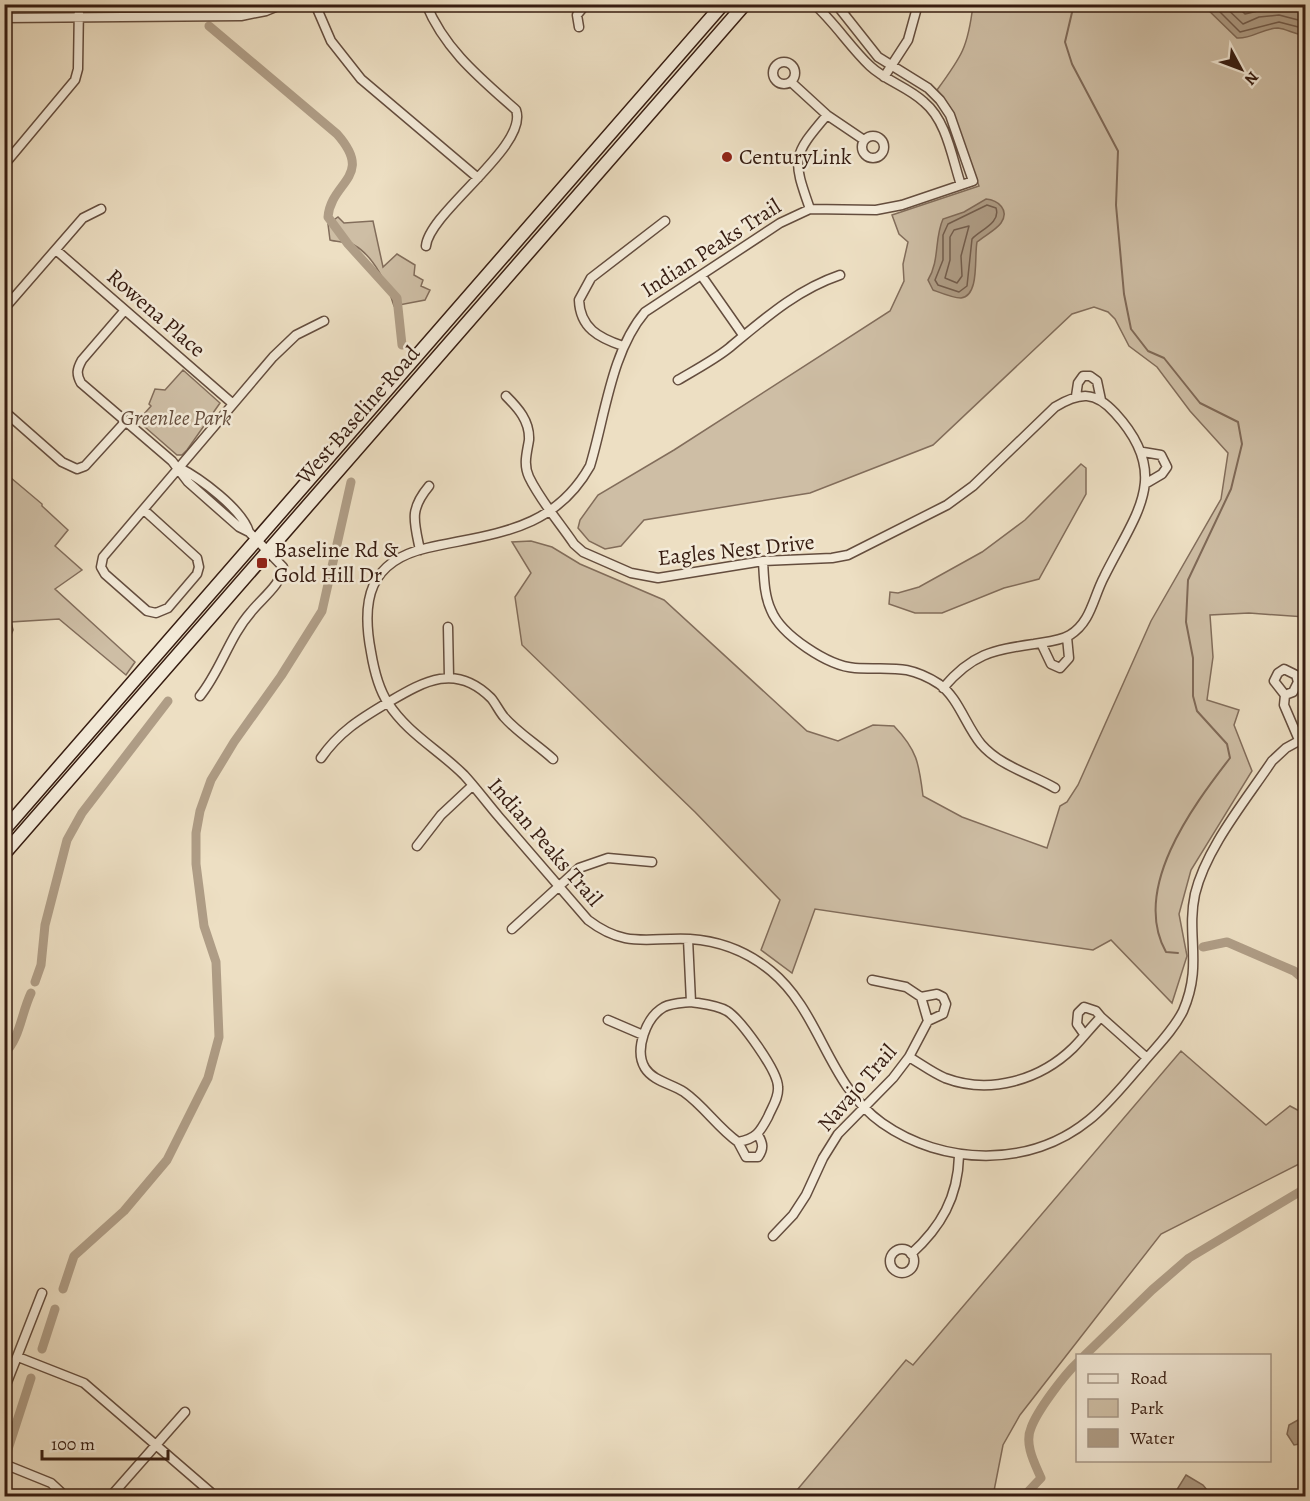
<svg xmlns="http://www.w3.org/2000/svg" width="1310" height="1501" font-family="Alegreya,serif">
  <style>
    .green { fill: #cebea5; stroke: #826d5b; stroke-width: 1.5 }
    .water { fill: #af9d86; stroke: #7f6957; stroke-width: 1.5 }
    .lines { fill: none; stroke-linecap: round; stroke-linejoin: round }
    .shore { stroke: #725c4c; stroke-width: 1.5 }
    .stream { stroke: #7f6957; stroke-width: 2 }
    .canal { stroke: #af9d86; stroke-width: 9 }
    .minor-casing { stroke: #644d3e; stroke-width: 11 }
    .secondary-casing { stroke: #361c11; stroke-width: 15 }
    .minor { stroke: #f3ead8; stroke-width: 8 }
    .secondary { stroke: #f3ead8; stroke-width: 12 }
    .poi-dot { fill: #8f2418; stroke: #f3ead8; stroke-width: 2 }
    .labels { text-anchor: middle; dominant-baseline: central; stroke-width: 5; stroke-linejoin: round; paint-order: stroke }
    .poi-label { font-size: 22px; fill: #361c11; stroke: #f3ead8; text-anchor: start }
    .street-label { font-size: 22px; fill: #361c11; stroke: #f3ead8 }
    .park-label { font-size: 22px; font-style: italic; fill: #644d3d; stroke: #f3ead8 }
  </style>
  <rect width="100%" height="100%" fill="#eddfc3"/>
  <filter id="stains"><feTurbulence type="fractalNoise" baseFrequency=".00333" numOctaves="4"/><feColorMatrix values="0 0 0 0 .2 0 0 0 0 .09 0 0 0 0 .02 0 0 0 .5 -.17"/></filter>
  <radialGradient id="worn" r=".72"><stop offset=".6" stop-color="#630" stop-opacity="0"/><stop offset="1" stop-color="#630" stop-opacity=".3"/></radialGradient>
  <path class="green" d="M973,5H1305V617L1249,613L1210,615L1213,657L1207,700L1239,710L1234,725L1252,771L1191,870L1179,914L1187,956L1172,1003L1111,940L1093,950L815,909L792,973L761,950L780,900L695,812L522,645L515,597L531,573L512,542L531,541L552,547L580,564L664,600L807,731L838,741L873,725L894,726C917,750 919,763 923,796L962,817L1047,848L1060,806L1067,802L1078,785L1151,621L1221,499L1228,453L1190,411L1157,367L1129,346L1115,319L1108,312L1094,307L1072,314L933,445L810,493L644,520L621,546L605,549L589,541L578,528L580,520L598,495L674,450L890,311L904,281L903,264L908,242L899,234L892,215L979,186L950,107L937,90C962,56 968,47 973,5Z
    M338,217L344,223L373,221L383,267L397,254L415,265L414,275L423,280L421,286L430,290L425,300L394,306C388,286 374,256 354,245C347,242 337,242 330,240L328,224Z
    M183,370L220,403L187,450L182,455H177L138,421L151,406L149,404L155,389L165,390Z
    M1081,464L1086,468V494L1039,579L1004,588L942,613H915L889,604L890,592L898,593L919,587L982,552L1025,520Z
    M4,472L42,504V506L68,530L55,546L82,570L55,589L135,662L126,675L59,619L11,622L13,630L5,650Z
    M1181,1051L1266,1125L1290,1106L1305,1114V1161L1161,1234L1020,1415L1003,1445L993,1496H792L906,1360L913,1365Z"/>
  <path class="water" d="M1203,5H1305V35C1296,35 1287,29 1278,28C1263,28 1252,39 1237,38Z
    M986,199C998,200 1010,210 1001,223C996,230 984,236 977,242C974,256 980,296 961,298C953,298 941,293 933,290L928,280C940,260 934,239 943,219L964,212Z
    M1305,1416V1443L1294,1445L1287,1434L1289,1425Z
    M1186,1475L1203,1485L1212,1496H1173Z"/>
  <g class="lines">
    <path class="shore" d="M1212,4L1240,32L1279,22L1306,29
      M1222,4L1243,24L1259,17L1279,15L1306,22
      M1235,4L1245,14L1279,6L1306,13
      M987,205L996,208C1001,223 980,230 972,239L967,286L959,292L938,285L935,280L943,260V235L948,224Z
      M969,226L961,256L962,276L957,283L945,278L950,260V237L954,230Z"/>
    <path class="stream" d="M1074,4L1065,42L1072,64L1118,151L1116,205L1124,294L1131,329L1148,351L1164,358L1200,403L1238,422L1242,444L1231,489L1188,580L1186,622L1193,658V696L1197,711L1227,744L1230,758C1192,807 1131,889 1166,952L1178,953"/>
    <path class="canal" d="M209,26L337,134C375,177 331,181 328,217L348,244L397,298L402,345
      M1203,947L1227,942L1294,971L1306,981
      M35,982L41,965L45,925L67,840L82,813L168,701
      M4,1054C20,1039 21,1014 31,993
      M63,1289L74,1256L124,1211L167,1160L208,1078L219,1037L216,962L204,926L196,864V833L200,811L211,780L234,742L281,676L322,611L351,482
      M42,1349L55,1309
      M1084,1356L1152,1290L1189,1258L1306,1188
      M8,1449L31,1378
      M1024,1496L1041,1478C1035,1464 1024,1444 1031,1428C1037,1411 1064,1375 1078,1362"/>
    <defs>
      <path id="minor" d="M315,4L331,41L361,79L478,178
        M426,4C445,50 480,78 516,110C529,146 429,212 426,246
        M814,4C835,23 850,47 870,66C886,81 908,87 924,102C947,121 952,158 961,185
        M836,4L878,57L928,88L940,100L950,115L973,181L902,205L876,210L810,209L780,223L645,312C611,352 605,417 590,466C553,532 493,533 427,548C369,561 361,600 371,652C374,670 378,688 388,703C407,733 439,750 464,775C476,788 487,803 499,817C528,851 558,885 588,920C626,949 648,937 690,939C720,941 748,952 771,971C821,1012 827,1084 882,1123C943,1166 1030,1168 1089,1120C1109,1104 1125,1083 1142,1064C1156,1047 1173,1031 1183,1011C1203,965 1186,936 1195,894C1206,848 1246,800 1272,761L1286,748L1306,737
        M904,4L918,7
        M4,18L241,16L266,11L283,4
        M579,27L577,15L586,4
        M773 73a11 11 0 1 1 22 0a11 11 0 1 1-22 0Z
        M884,77L908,40L918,4
        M791,82L827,115L864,140
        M862 147a11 11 0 1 1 22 0a11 11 0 1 1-22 0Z
        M4,165L75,80L78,69L79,4
        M810,209C792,158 792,156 827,115
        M56,250L232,403
        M701,275L743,335
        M4,309L83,218L101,209
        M125,310L82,360C77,369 76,374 81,383L172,461L188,482L239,527L249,532L283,567C282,584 261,599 251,612C229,637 221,670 200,696
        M623,346C599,338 580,328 579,300L591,278L665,221
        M678,380C695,370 714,360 729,348C764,319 796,290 840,275
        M506,396C518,408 530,421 529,440C527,453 523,464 529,477C540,500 559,522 574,544L583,552L631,573L658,578L763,561L832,558L848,555L947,505L973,486L1055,407C1080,392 1095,391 1115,413C1173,476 1135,514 1104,577C1093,598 1091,622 1070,635C1060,641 1045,642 1034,644C992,650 972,654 943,688
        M1076,396L1078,383L1083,376H1090L1097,381L1101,400
        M4,411L62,462L77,469L85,466L126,421
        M1143,452L1161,455L1167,467L1162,474L1145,484
        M178,467C200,478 242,509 249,532
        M144,510L197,558L199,567L197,574L168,608L156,613L147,611L105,574L101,567L103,557L273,357L296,335L324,321
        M420,550C414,521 409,510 429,486
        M763,561C764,577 764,595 771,610C781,635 828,666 855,668C890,670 906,663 939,684C958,697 966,726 981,744C1000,766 1031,774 1055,788
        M448,627L449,677
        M1041,643L1051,664L1060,668L1069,658L1067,637
        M1285,695L1274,681L1278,673L1284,669L1296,675L1298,682L1293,692L1285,695L1284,705L1299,740
        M321,758C339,732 360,719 387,703C423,682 455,662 491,698C496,704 499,711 504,717C518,733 538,745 553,759
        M417,846L441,815L472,786
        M512,929L579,868L608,858L652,862
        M688,939L691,1002
        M921,997L937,994L943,997L946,1004L943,1014L928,1021
        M691,1002C703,1004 717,1005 727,1011C741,1020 778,1071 778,1087C779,1098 772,1107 768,1117C760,1132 756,1139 738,1142C718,1128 704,1106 684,1092C672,1084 653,1081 645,1068C634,1050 646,1017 664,1007C672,1003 683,1003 691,1002Z
        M608,1020L643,1035
        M1084,1034L1077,1024L1078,1013L1084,1007L1096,1011L1101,1017
        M909,1057C921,1064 933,1073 945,1078C990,1095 1040,1080 1073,1048C1083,1038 1091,1027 1101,1017L1147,1058
        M738,1142L746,1157H758C764,1149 763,1143 758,1135
        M773,1236L793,1215L806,1195L823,1158L838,1134L893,1078L909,1057L928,1021L921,997L906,987L872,980
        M890 1261a12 12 0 1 1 24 0a12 12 0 1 1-24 0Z
        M911,1254C941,1227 958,1197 959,1156
        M18,1357L84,1383L215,1496
        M4,1390L42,1293
        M4,1464L51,1483L65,1496
        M111,1496L185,1412"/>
      <path id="secondary" d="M4,830L723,4
        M4,854L745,4"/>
    </defs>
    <use href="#minor" class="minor-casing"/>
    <use href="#secondary" class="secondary-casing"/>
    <use href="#minor" class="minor"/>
    <use href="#secondary" class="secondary"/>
  </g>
  <g class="poi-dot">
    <circle cx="727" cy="157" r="6"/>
    <rect x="256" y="557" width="12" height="12" rx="3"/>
  </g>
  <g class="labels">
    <g class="poi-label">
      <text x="739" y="157">CenturyLink</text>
      <text x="274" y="550">Baseline Rd &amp;<tspan x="274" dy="25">Gold Hill Dr</tspan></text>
    </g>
    <g class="street-label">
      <text transform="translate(711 248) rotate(-33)">Indian Peaks Trail</text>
      <text transform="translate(156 313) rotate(41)">Rowena Place</text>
      <text transform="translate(358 415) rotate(-49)">West Baseline Road</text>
      <text transform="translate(736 550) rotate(-6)">Eagles Nest Drive</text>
      <text transform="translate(545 842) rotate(49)">Indian Peaks Trail</text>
      <text transform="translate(857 1088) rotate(-49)">Navajo Trail</text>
    </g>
    <g class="park-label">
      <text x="176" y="418">Greenlee Park</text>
    </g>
  </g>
  <rect width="1310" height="1501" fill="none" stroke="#eddfc3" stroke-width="24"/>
  <rect x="6" y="6" width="1298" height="1489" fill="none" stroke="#361c11" stroke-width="3"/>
  <rect x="12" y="12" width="1286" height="1477" fill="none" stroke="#361c11" stroke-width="1.5"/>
  <rect x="1076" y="1354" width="195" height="108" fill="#f3ead8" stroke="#a79888" stroke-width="1.5"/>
  <rect x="1088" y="1374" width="30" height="9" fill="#f3ead8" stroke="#a79888" stroke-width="1.5"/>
  <text x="1130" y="1384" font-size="18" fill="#361c11">Road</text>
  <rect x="1088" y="1399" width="30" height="18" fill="#cebea5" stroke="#a79888" stroke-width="1.5"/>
  <text x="1130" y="1414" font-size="18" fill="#361c11">Park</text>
  <rect x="1088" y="1429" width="30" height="18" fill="#af9d86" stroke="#a79888" stroke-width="1.5"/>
  <text x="1130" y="1444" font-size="18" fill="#361c11">Water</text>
  <g transform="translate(1241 69) rotate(131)" stroke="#f3ead8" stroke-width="4.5" paint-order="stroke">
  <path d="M0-4.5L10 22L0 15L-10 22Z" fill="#361c11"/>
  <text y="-9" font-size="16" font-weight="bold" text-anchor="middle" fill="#361c11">N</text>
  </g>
  <path d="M42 1450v9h126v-9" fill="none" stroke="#361c11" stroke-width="3"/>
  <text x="51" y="1450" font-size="18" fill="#361c11" stroke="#f3ead8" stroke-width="4.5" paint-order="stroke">100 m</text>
  <rect width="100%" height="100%" filter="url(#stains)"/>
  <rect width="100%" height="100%" fill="url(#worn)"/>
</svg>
